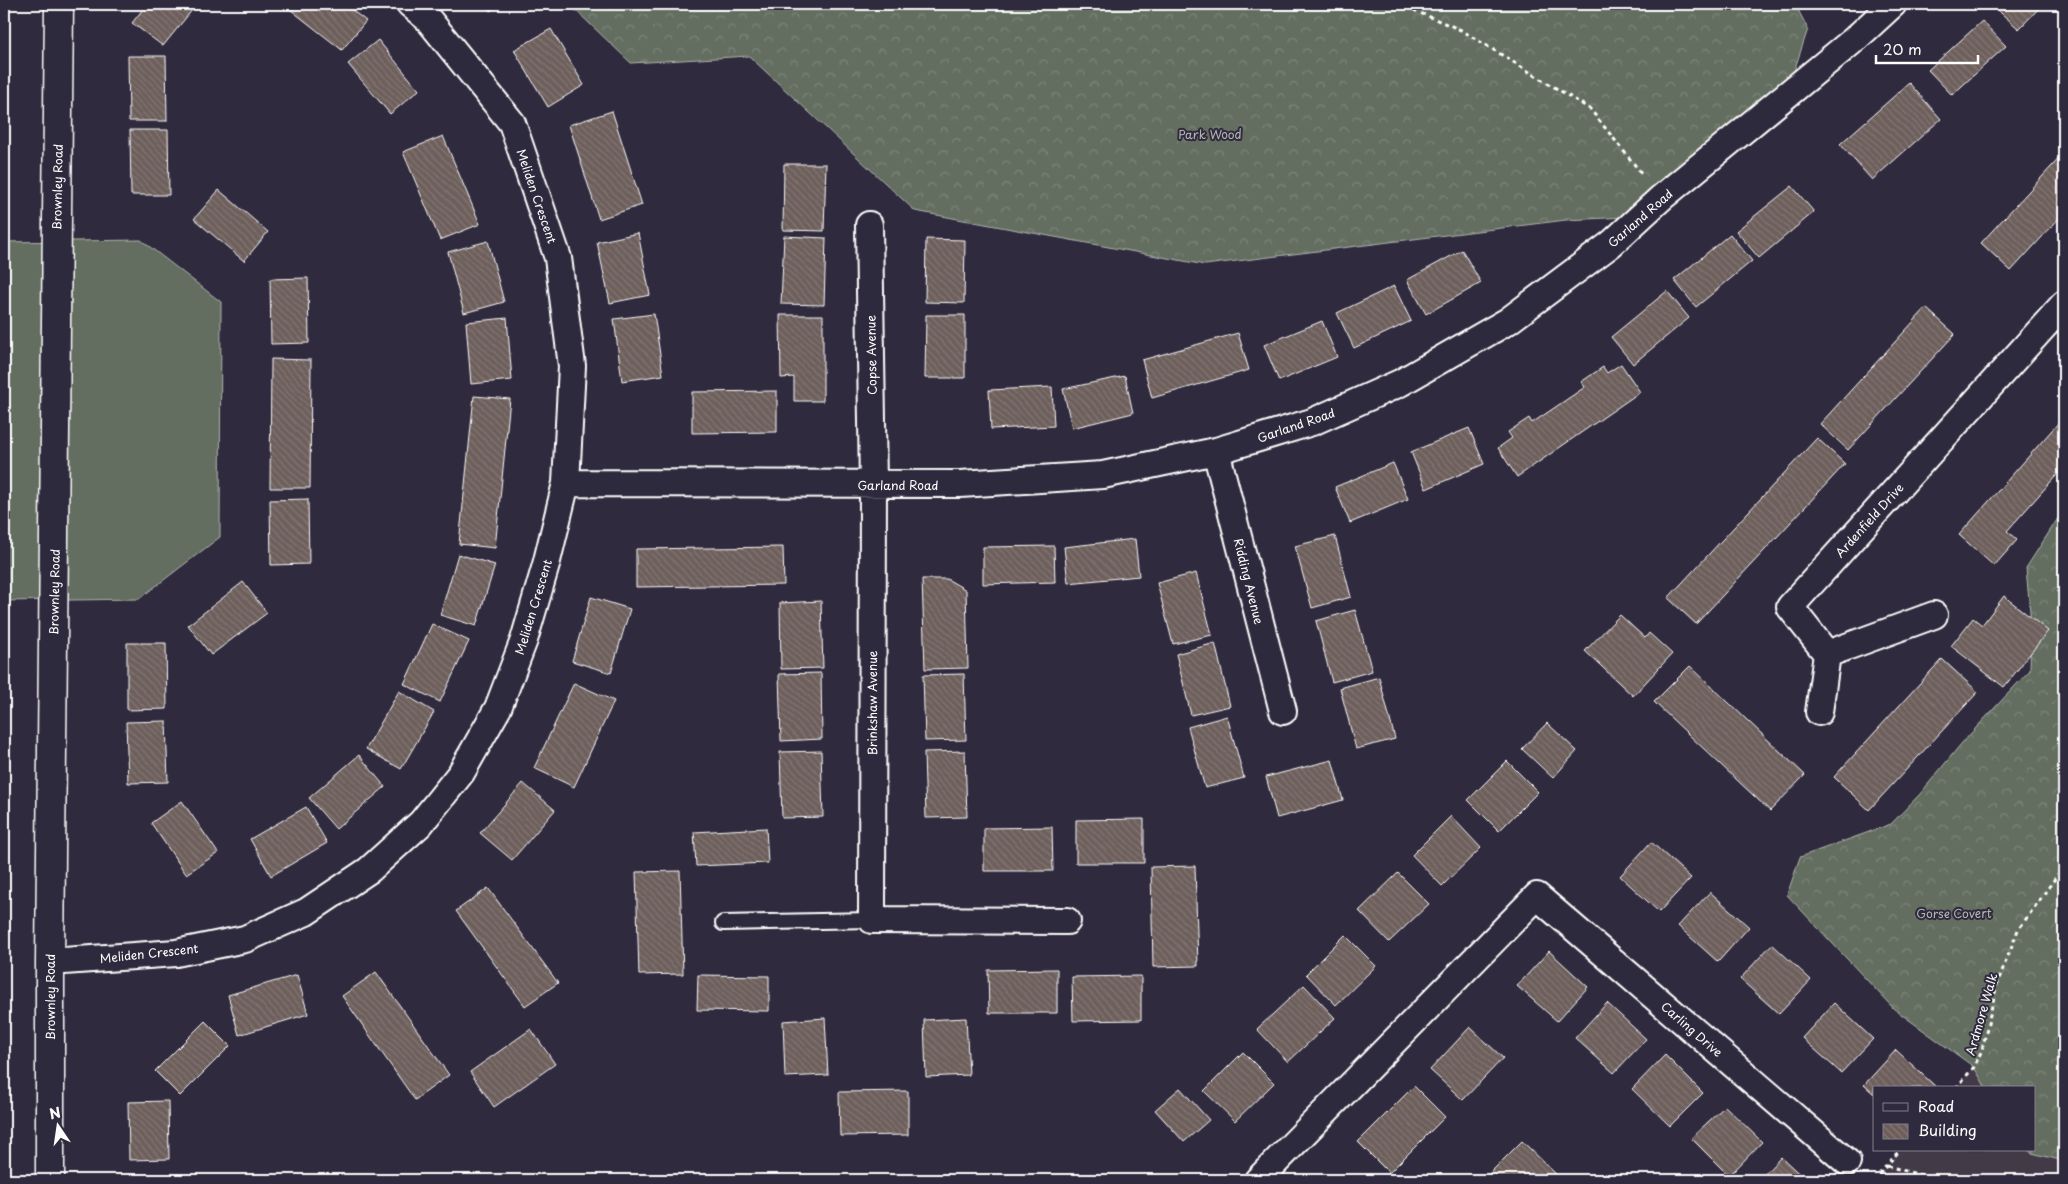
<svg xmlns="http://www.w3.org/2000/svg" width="2068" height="1184" font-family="'Playpen Sans',sans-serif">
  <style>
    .built { fill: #423a46 }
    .grass { fill: #646e61; stroke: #b2b6b0 }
    .forest { fill: url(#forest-crowns); stroke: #b2b6b0 }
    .building { fill: url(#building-back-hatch); stroke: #fff }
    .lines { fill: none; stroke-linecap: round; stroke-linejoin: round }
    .service-casing { stroke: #fff; stroke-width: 18 }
    .minor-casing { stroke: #fff; stroke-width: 30 }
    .tertiary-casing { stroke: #fff; stroke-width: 31 }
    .path { stroke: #fff; stroke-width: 3; stroke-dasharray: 4 4; stroke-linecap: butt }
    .service { stroke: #2f2a3d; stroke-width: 14 }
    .minor { stroke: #2f2a3d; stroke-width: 26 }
    .tertiary { stroke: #2f2a3d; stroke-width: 28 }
    .labels { text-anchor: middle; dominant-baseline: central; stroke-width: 4; stroke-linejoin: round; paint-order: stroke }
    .park-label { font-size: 12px; fill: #b2b6b0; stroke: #2f2a3d }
    .street-label { font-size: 12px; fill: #fff; stroke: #2f2a3d }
  </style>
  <defs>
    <pattern id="forest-crowns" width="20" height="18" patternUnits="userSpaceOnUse" patternTransform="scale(1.25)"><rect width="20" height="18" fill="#646e61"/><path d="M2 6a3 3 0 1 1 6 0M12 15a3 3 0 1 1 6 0" fill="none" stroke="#7b8479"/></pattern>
    <pattern id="building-back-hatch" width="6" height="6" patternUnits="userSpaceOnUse" patternTransform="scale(1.25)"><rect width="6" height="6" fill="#6d5e5b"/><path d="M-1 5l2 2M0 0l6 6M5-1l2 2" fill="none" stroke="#837674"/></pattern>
  </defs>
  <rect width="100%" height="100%" fill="#2f2a3d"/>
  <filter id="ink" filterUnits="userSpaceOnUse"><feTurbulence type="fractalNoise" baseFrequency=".02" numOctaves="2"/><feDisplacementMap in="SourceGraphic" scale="10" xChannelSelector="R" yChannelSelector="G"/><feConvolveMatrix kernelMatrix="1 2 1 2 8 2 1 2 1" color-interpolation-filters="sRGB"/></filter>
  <g filter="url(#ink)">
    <path class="built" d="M1974,1067L1986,1088H1956Z
      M1900,1150H2030L2033,1153L2064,1161V1180H1874Z"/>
    <path class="grass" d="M141,240L221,302L220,537L139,599L4,601V242Z"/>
    <path class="forest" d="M569,4H1795L1808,29L1794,71L1627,217L1566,220L1205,265L915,211L749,56L631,63Z
      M2064,509V1161L2032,1153L2030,1150H2034V1088H1986L1974,1067L1894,1009L1787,895L1800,857L1891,824L1920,794L1961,744L2030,670L2031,623L2026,568Z"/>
    <path class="building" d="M147,4H197L163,46L132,23Z
      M296,4H344L366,21L342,50L291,10Z
      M485,4H500L490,11Z
      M1995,4H2043L2019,29L1993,6Z
      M1982,21L2006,46L1952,95L1928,70Z
      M551,29L584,85L548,107L514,50Z
      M378,40L419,90L390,114L348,64Z
      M128,56H166L167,121H129Z
      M1909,83L1941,119L1872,180L1840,144Z
      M612,111L642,205L599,219L569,125Z
      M130,130H168L169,195H131Z
      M443,136L480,224L440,240L403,152Z
      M2064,153V213L2011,271L1981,243Z
      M784,164H826L824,231L783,230Z
      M1792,186L1814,212L1759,258L1736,231Z
      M219,190L268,232L244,261L194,219Z
      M638,233L650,295L610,303L597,242Z
      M1730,234L1752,261L1696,307L1674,280Z
      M784,236L826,238L824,305L781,304Z
      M926,239L965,240L964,303L925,302Z
      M488,241L504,302L464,313L448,252Z
      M1462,250L1481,283L1426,314L1407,280Z
      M308,278L309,343L271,344L270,279Z
      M1394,286L1411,321L1354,348L1337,313Z
      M1667,291L1689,318L1633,364L1611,337Z
      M1926,308L1955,334L1848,450L1820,424Z
      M654,314L663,375L622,381L614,319Z
      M780,315H823V401H794V377L781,378Z
      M926,315H965V378H925Z
      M507,318L512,380L471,384L466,322Z
      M1322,321L1337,357L1279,381L1264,345Z
      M1238,333L1249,370L1152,398L1142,360Z
      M271,359L311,360L310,488H270Z
      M1621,364L1640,392L1517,477L1498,448L1512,438L1508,432L1529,418L1532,423L1585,387L1581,382L1603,367L1607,373Z
      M1125,376L1133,413L1072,428L1063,389Z
      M1052,387L1054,426L991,429L989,390Z
      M777,391V432L692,433V392Z
      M474,396L510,399L495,548L459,544Z
      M2060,421L2064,425V467L2007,531L2017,540L1994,566L1959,535Z
      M1469,428L1484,464L1426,489L1411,452Z
      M1817,438L1845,464L1696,624L1668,598Z
      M1393,463L1408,499L1350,523L1335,487Z
      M308,499L309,564L271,565L270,500Z
      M1335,536L1351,597L1312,608L1295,546Z
      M1135,539L1139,576L1068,583L1064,547Z
      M1054,546L1055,582L983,584V547Z
      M783,547L784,585L636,587V549Z
      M458,554L495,565L476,626L440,615Z
      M1196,573L1212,635L1173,644L1157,583Z
      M922,579H947L966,590L968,668L925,669Z
      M243,582L267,613L211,655L188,625Z
      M2004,596L2048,631L2004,687L1951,646L1973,618L1982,625Z
      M591,597L630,609L611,673L572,661Z
      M821,601L823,668L781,669L780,603Z
      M1355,610L1372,671L1332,682L1316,621Z
      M1620,615L1645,638L1649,633L1672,654L1633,696L1585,651Z
      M432,624L469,641L440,702L404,684Z
      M127,643H166L167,709L127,710Z
      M1215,643L1230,706L1191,715L1176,654Z
      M1942,659L1978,692L1869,810L1834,777Z
      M1690,666L1805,775L1770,811L1654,702Z
      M821,673L822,739L781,741L779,674Z
      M964,674L966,740L925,741L923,675Z
      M1379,677L1395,739L1356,749L1340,688Z
      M574,683L614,701L574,787L534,768Z
      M399,691L434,712L401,769L366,749Z
      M1227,716L1244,778L1205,788L1188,727Z
      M166,721L168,782L128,783L126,722Z
      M1547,723L1577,751L1553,778L1522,749Z
      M821,751L823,817L782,818L780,752Z
      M965,751L967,817L926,818L924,752Z
      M359,755L385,787L336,829L309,798Z
      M1332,760L1343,800L1277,818L1266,777Z
      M1507,761L1538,792L1499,831L1468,800Z
      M523,783L555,810L512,860L480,833Z
      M182,801L218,853L186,874L151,823Z
      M306,807L327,843L271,876L250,839Z
      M1451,816L1481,848L1442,886L1412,855Z
      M1144,819V863H1076V820Z
      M1052,827L1053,871H984V828Z
      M766,828L768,863L696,866L694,832Z
      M1651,842L1691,878L1659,912L1620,876Z
      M1195,866L1198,966L1153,967L1151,867Z
      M680,871L683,974L639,975L636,872Z
      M1398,873L1429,904L1389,942L1359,911Z
      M488,888L558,983L525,1006L456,911Z
      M1710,892L1749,927L1718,962L1678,926Z
      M1345,935L1376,966L1336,1005L1306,974Z
      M1772,944L1811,980L1779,1014L1740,979Z
      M1549,951L1588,987L1557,1021L1517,986Z
      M1057,969V1013H989L988,970Z
      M376,972L449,1075L415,1100L342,996Z
      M297,975L308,1014L239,1035L228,995Z
      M698,975L769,976V1011L697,1010Z
      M1141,976V1020L1073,1021L1072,977Z
      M1304,985L1335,1018L1288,1062L1257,1029Z
      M1607,1003L1646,1039L1614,1073L1575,1038Z
      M1834,1003L1873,1039L1841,1073L1802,1038Z
      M825,1018L828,1075L785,1077L783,1021Z
      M966,1018L969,1075L926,1077L924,1020Z
      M205,1021L230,1046L180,1096L155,1071Z
      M1470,1027L1503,1058L1463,1100L1430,1070Z
      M531,1029L555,1064L494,1107L470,1072Z
      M1896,1050L1935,1086L1933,1088H1874V1094L1864,1085Z
      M1243,1052L1274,1083L1235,1121L1204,1091Z
      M1665,1055L1703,1093L1670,1126L1632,1089Z
      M1414,1086L1445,1117L1389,1173L1358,1142Z
      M1180,1088L1209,1120L1184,1142L1155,1110Z
      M908,1091V1135L840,1136L839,1092Z
      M168,1101L169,1159L129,1160L128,1102Z
      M1725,1106L1762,1142L1729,1176L1691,1138Z
      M1522,1141L1560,1178L1558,1180H1495L1489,1174Z
      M1781,1157L1806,1180H1759Z"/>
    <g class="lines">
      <defs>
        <path id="service" d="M723,923L872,920"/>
        <path id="minor" d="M869,225L873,485L872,920L1067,921
          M1216,451L1283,711
          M566,483L960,484L1103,475L1216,451L1312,422L1400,383L1508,321L1611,244L1661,198L1855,39L1893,4
          M1934,615L1827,654L1790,607L2064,304
          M1819,712L1827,654
          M50,962L176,953L245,939L306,912L369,870L421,823L461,773L498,708L524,640L546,565L566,483L572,366L558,258L512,123L428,19L410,4
          M1258,1180L1537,896L1847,1162"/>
        <path id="tertiary" d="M50,1180V962L59,4"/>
      </defs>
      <use href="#service" class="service-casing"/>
      <use href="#minor" class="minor-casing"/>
      <use href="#tertiary" class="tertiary-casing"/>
      <path class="path" d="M1399,4L1461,30L1590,109L1642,174
        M1956,1088L1974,1067L1982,1050L1997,984L2018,930L2064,866
        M1887,1166L1940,1180
        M1874,1180L1900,1150"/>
      <use href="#service" class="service"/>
      <use href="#minor" class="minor"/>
      <use href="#tertiary" class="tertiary"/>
    </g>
  </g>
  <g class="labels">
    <g class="park-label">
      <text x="1210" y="134">Park Wood</text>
      <text x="1954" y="913">Gorse Covert</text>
    </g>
    <g class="street-label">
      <text transform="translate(57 187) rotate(-89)">Brownley Road</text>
      <text transform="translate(537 196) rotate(71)">Meliden Crescent</text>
      <text transform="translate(1640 218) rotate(-41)">Garland Road</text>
      <text transform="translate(871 355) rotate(-91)">Copse Avenue</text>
      <text transform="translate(1296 425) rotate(-19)">Garland Road</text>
      <text x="898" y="485">Garland Road</text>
      <text transform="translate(1869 520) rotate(-48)">Ardenfield Drive</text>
      <text transform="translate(1249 581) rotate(76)">Ridding Avenue</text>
      <text transform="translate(54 592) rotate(-89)">Brownley Road</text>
      <text transform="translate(533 607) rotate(-73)">Meliden Crescent</text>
      <text transform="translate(872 703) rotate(-90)">Brinkshaw Avenue</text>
      <text transform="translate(149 953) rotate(-6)">Meliden Crescent</text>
      <text transform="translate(50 997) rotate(-90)">Brownley Road</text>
      <text transform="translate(1981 1014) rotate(-74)">Ardmore Walk</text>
      <text transform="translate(1692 1029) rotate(41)">Carling Drive</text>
    </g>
  </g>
  <rect width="2068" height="1184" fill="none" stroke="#2f2a3d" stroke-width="20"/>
  <rect x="10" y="10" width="2048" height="1164" fill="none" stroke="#fff" stroke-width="2" filter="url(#ink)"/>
  <rect x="1873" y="1086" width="162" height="65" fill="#2f2a3d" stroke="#827f8b"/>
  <rect x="1883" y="1103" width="25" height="8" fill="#2f2a3d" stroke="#827f8b"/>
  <text x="1918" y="1112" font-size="15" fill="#ffffff">Road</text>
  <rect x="1883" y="1124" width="25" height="15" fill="url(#building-back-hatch)" stroke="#827f8b"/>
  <text x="1918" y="1136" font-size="15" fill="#ffffff">Building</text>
  <g transform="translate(58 1126) rotate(347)" stroke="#2f2a3d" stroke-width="4" paint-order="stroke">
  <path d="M0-4L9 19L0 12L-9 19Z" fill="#ffffff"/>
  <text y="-8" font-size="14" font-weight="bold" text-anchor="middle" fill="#ffffff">N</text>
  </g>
  <path d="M1876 55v8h102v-8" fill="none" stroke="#ffffff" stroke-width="2.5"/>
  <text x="1883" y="55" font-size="15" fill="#ffffff" stroke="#2f2a3d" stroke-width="4" paint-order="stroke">20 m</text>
</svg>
